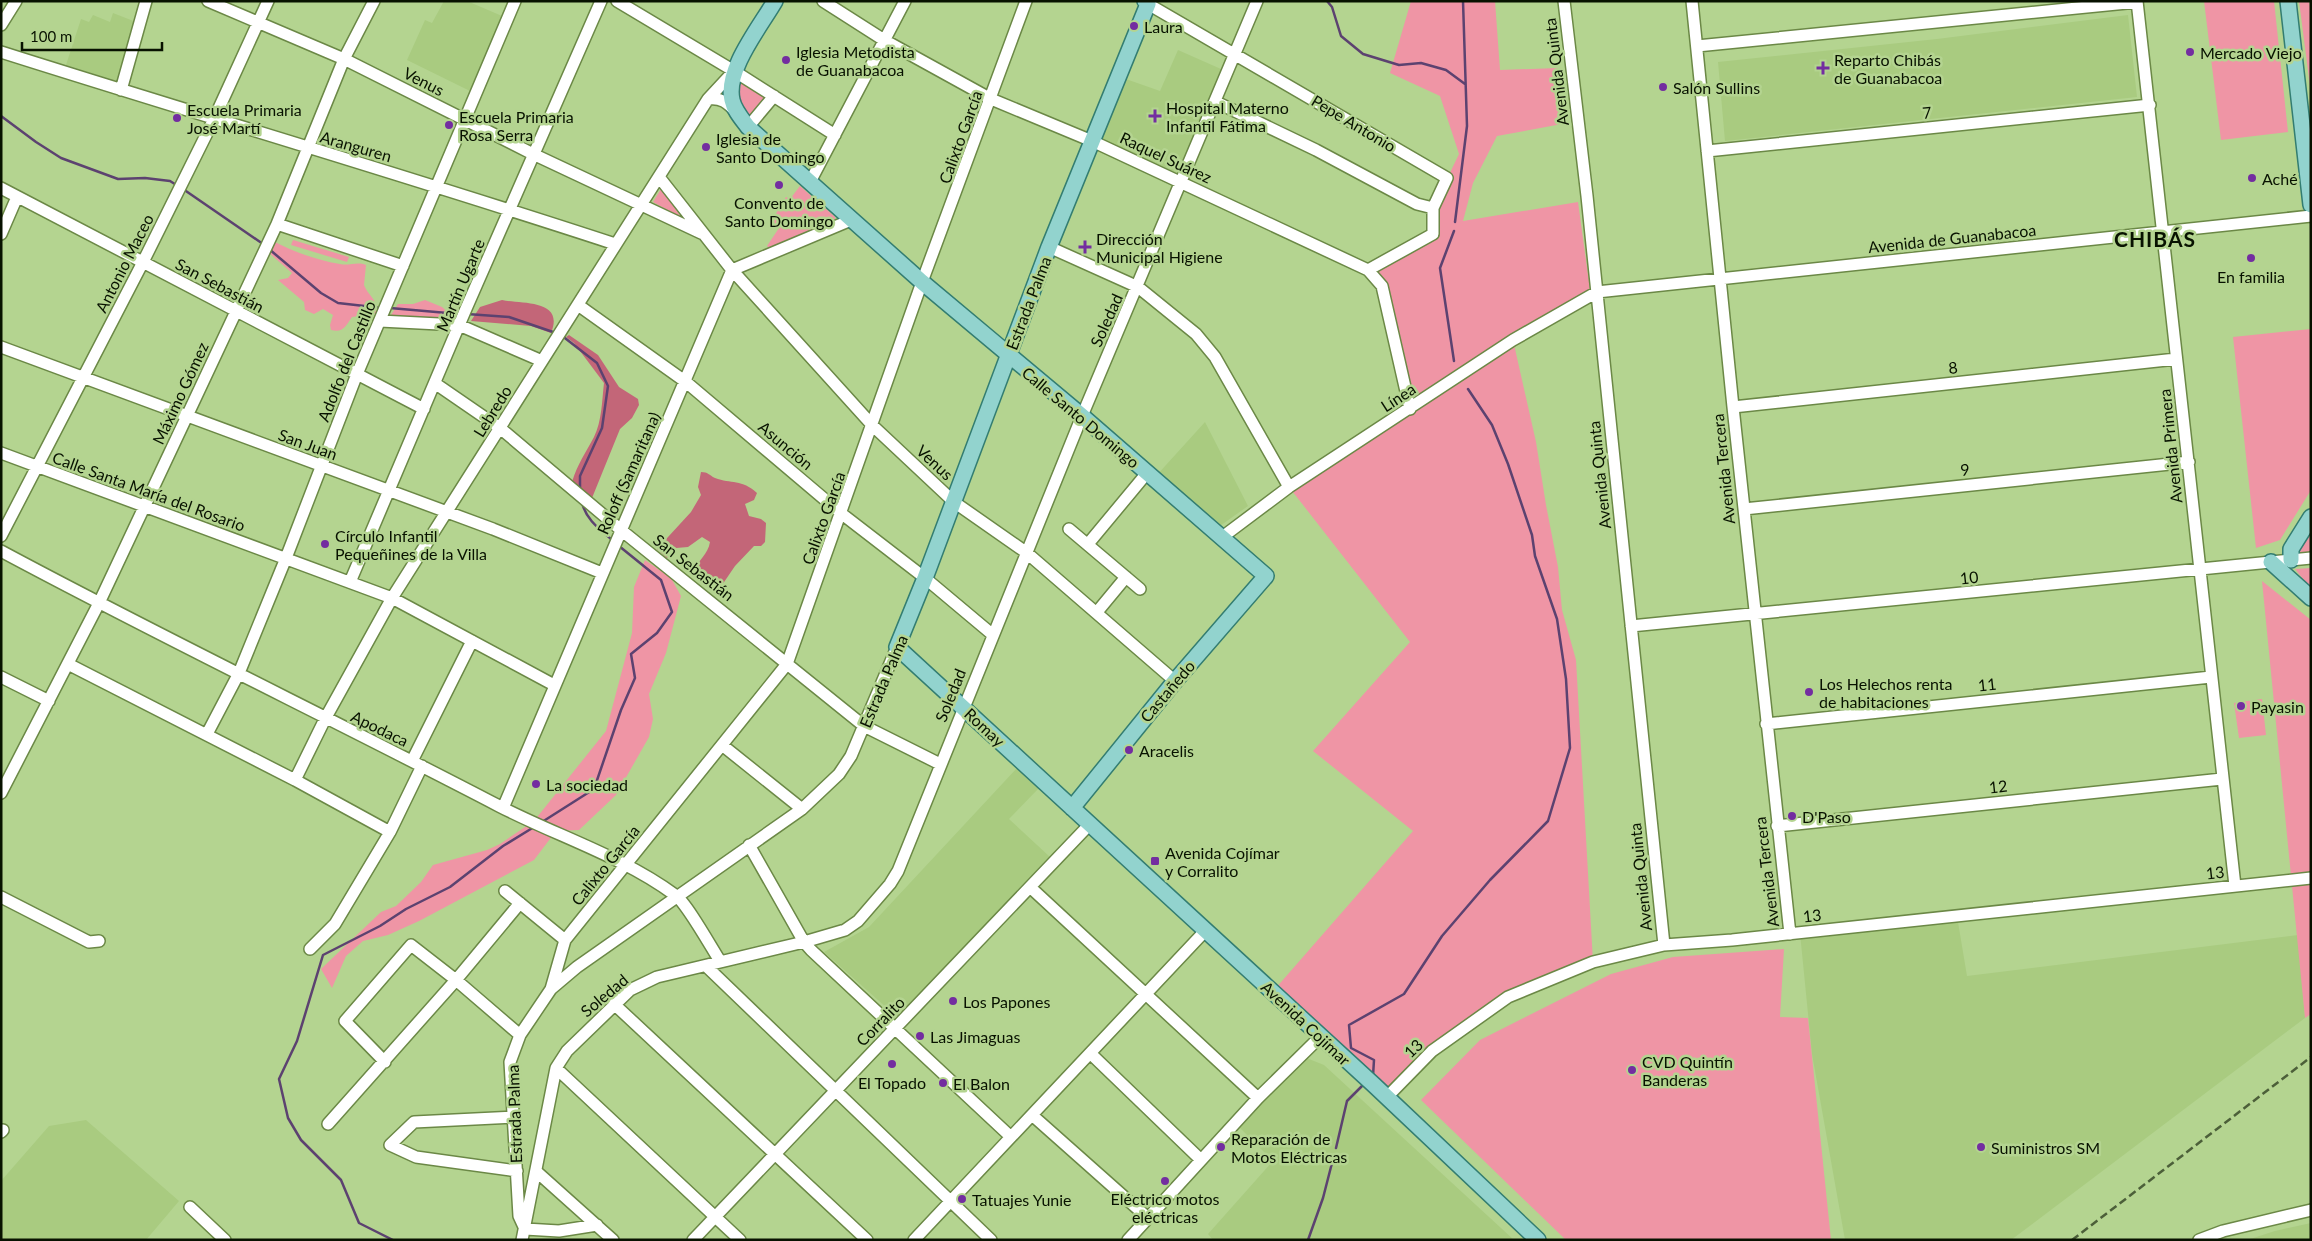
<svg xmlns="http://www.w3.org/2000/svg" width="2312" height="1241" font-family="Lato,sans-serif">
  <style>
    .built { fill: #a9cb80 }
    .green { fill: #ef95a5 }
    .forest { fill: #c36678 }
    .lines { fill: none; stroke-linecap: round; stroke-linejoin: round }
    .stream { stroke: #5c4270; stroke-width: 2.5 }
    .minor-casing { stroke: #6b8846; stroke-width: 14 }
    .major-casing { stroke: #337d71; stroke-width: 18 }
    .minor { stroke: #fff; stroke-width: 11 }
    .major { stroke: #92d3ce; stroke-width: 15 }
    .rail { stroke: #4c5f39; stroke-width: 2.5; stroke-dasharray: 8 4; stroke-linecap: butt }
    .poi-dot { fill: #732da0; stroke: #b4d490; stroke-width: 2 }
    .labels { text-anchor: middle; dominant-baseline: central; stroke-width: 5; stroke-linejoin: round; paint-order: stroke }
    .poi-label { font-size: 16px; fill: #081200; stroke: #b4d490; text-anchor: start }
    .street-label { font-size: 16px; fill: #081200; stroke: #b4d490 }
    .district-label { font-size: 21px; font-weight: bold; letter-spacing: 1px; fill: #081200; stroke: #b4d490 }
  </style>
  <rect width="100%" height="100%" fill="#b4d490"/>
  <path class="built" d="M444,1H467L502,16L470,91L407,60L425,20L432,23Z
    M113,13L136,22L117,81L66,65L81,19L89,22L93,15L110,22Z
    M2128,15L2137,97L1725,141L1718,62L1937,39Z
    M1178,50L1221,69L1179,174L1100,141L1123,78L1160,91Z
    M1205,422L1248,506L1217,528L1156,476Z
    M1017,768L1039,788L1009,819L1050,857L897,1017L824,952L869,927Z
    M1957,916L1967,976L2298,935L2305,1018L2011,1240H1845L1812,1054L1800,933Z
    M1304,1057L1324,1065L1514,1240H1213L1208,1234L1273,1161L1239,1127Z
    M86,1120L179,1201L146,1240H1V1181L49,1126Z
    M2311,1223V1240H2247L2275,1231Z"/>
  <path class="green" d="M1411,1H1495L1500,70L1558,68L1562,124L1497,136L1473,183L1463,221L1578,202L1590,290L1513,340L1536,442L1546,505L1558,567L1562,610L1576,660L1593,962L1508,997L1388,1091L1275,989L1413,831L1313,751L1410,642L1289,487L1410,409L1386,285L1368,270L1433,234V208L1459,154L1440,96L1390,73Z
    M2204,1H2274L2288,132L2221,140Z
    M2299,1H2309L2311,13V94Z
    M739,81L766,99L749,120L736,94Z
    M800,186L835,217V222L770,248L767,246L779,228L771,222L786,197L790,199Z
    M661,189L682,218L653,202Z
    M293,240L349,257L347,262L291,245Z
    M273,241C294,252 316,260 340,264C350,266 357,261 366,265L364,285C368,296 380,301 376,314L352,317C345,327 343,333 331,330L330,325L333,315L323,309L314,314L305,310L304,302L278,280L288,278L292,273L268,252Z
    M425,300L442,307L456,320L391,315L398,304H413Z
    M2311,329V490L2280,540L2256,548L2233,337Z
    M2311,524V552H2298L2296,546Z
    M645,560L671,578L681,596L666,653L649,694L653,719L649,737L616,795L579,830L556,831L534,860L419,921L388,935L363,941L346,956L332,988L321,969L381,912L396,906L421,882L433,865L487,850L500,844L534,821L606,731L632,633L634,587Z
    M2311,568V589L2295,569Z
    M2262,581L2311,620V1014L2305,1018Z
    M2262,699L2266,735L2239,738L2234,703Z
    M1784,949L1780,1017L1808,1018L1831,1240H1566L1421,1100L1480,1040L1611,974L1673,957Z"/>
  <path class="forest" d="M502,300C522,304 565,299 551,333L531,326L471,321L480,307Z
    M569,335L598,355L619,387L638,399L639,405L632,418L620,429L592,498L572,482C578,463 585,454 594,437C602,421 602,400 604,383L574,343L566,337Z
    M701,472C708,472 709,475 715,478C731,484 742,479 757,493L754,500L745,504L749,516L761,519L766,523L765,542L761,546H754L735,566L720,588L707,578L695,571C698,559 708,555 710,542L702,537L688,547L676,548L667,558L657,549L691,512L701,495L698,487Z"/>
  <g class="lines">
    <path class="stream" d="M1327,1L1332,7L1341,36L1363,54L1399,65L1421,63L1446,70L1465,84
      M1,116L36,142L61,158L118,179L145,178L170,181L178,186
      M183,189L263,244
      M1455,222L1467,126L1463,1
      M269,249L321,293L338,303L382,308
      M390,308L459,314
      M467,314L509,317L556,333
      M561,335L597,363L608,386L602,428L580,476V489
      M1454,361L1440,268L1454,231
      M582,502C585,518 598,528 611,539
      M542,822L594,789L621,710L635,678L631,654L657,633L672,612L661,580L619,546
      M1373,1076L1374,1060L1351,1048L1349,1025L1404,994L1442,936L1490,880L1548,821L1570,748L1566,679L1557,619L1535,556L1532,535L1508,464L1492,425L1468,389
      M1336,1148L1347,1101L1365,1083
      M393,1240L359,1223L341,1180L301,1140L288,1118L279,1079L297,1041L323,955L380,926L406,909L450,887L503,846L534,827
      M1308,1240L1323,1198L1332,1163"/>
    <defs>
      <path id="minor" d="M208,1L344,59L533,154L701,233
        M617,1L734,71L835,135
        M823,1L884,40L991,99L1092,141L1368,270L1382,286L1410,409
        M1564,1L1587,196L1664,945
        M1692,1L1733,407L1790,934
        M2137,1L2235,886
        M1148,4L1447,178L1433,208V234L1368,270
        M1,25L16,1
        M1697,46L2137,2
        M1,52C206,117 411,177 615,244
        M121,90L146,1
        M708,99C721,97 728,103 736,112
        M1216,102L1316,150L1417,204L1433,208
        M748,127L774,96
        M1707,151L2150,105
        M659,177L732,270L873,426L954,502L1027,553L1175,681
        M810,182L905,1
        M1,188L424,409
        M277,224L403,266
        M1,234L17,197
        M1049,247L1138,287L1196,334L1215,357L1289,487
        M578,305L686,382L842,514L925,578L993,635
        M380,321L459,325L542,361
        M1,347L493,529L602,573
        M436,384L500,428L621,530L864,726L940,764
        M1733,407L2176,359
        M1,453L392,598L554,685
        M1744,509L2189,462
        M1069,529L1140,589
        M1,536L143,262L214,119L268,1
        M1221,538L1289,487L1513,340L1597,292L2311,216
        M1088,544L1147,473
        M1,551C165,639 334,720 499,806C557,836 622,856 675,895C686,902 711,947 720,961
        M350,582L465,311L601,1
        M1097,612L1126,577
        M1631,626L2311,558
        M68,664L295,780L390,832
        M1,677L49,701
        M1766,724L2211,677
        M207,734L239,673L286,558L357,374L515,1
        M722,745L802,809
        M412,761L472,641
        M295,780L325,719L392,598L708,99L734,71
        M1,793L99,603L187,416L277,224L344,59L374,1
        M503,808L732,270L851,220
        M1777,826L2222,779
        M749,845L804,942L811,950L1011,1137
        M1030,887L1258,1098
        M505,891L565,940
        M1,897L89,942L99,941
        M310,949L335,924L390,832L422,766
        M706,966L991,1240
        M551,989L565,940L787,664L922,282L1026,1
        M614,1004L867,1240
        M1090,1053L1200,1159
        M385,1062L345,1021L411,945L456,980L520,1035
        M556,1068L740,1240
        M1387,1097L1432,1051L1508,997L1593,962L1664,945L1732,940L2311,878
        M1032,1115L1148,1218
        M513,1117L414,1122L390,1145L416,1157L517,1171
        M328,1124L456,980L520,903
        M1,1132L3,1130
        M537,1172L613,1240
        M190,1207L225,1240
        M525,1229L519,1216L510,1062L520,1035L551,989L577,967L802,809L839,774L851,756L897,647
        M525,1229L559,1231L597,1225
        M522,1240L556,1068L567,1051L630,990L657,977L804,942L845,930L858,921L890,884L898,871L1082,416L1257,1
        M693,1240L1090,824
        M914,1240L1206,930
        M1128,1240L1258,1098L1321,1036
        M2199,1240L2223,1231L2311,1210"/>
      <path id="major" d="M775,1C760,27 725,70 732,100C734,110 742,119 748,127L922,282L1082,416L1266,576L1175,681L1072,808
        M1145,1L1148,4L1049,247L925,578L897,647L1374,1085L1538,1240
        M2288,1L2311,205
        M2291,560V549L2311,517
        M2271,562L2311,598"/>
    </defs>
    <use href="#minor" class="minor-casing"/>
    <use href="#major" class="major-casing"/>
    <use href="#minor" class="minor"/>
    <use href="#major" class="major"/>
    <path class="rail" d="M2072,1240L2311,1057"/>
  </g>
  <g class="poi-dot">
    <circle cx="1134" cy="26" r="5"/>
    <circle cx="2190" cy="52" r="5"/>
    <circle cx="786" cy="60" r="5"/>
    <path d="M1820.5 60.5h5v5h5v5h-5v5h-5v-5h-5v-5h5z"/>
    <circle cx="1663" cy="87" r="5"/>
    <path d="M1152.5 108.5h5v5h5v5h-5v5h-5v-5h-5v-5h5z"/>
    <circle cx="177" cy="118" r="5"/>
    <circle cx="449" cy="125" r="5"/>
    <circle cx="706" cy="147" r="5"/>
    <circle cx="2252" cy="178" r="5"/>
    <circle cx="779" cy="185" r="5"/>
    <path d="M1082.5 239.5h5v5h5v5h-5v5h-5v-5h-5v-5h5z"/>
    <circle cx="2251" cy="258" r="5"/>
    <circle cx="325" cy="544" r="5"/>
    <circle cx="1809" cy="692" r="5"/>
    <circle cx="2241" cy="706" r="5"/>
    <circle cx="1129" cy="750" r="5"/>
    <circle cx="536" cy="784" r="5"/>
    <circle cx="1792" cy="816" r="5"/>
    <rect x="1150" y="856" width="10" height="10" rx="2.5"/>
    <circle cx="953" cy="1001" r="5"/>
    <circle cx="920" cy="1036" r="5"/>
    <circle cx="892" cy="1064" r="5"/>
    <circle cx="1632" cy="1070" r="5"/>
    <circle cx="943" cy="1083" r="5"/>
    <circle cx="1221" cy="1147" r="5"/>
    <circle cx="1981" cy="1147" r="5"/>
    <circle cx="1165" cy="1181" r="5"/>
    <circle cx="962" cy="1199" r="5"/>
  </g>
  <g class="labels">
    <g class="poi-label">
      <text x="1144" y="26">Laura</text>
      <text x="796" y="51">Iglesia Metodista<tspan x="796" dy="18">de Guanabacoa</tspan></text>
      <text x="2200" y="52">Mercado Viejo</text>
      <text x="1834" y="59">Reparto Chibás<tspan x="1834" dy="18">de Guanabacoa</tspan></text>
      <text x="1673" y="87">Salón Sullins</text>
      <text x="1166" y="107">Hospital Materno<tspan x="1166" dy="18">Infantil Fátima</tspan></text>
      <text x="187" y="109">Escuela Primaria<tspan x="187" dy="18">José Martí</tspan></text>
      <text x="459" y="116">Escuela Primaria<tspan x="459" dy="18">Rosa Serra</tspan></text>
      <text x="716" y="138">Iglesia de<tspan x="716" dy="18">Santo Domingo</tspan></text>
      <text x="2262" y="178">Aché</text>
      <text x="779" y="202" text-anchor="middle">Convento de<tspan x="779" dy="18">Santo Domingo</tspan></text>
      <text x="1096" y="238">Dirección<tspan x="1096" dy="18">Municipal Higiene</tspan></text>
      <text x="2251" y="276" text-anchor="middle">En familia</text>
      <text x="335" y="535">Círculo Infantil<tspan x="335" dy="18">Pequeñines de la Villa</tspan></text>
      <text x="1819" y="683">Los Helechos renta<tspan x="1819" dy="18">de habitaciones</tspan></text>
      <text x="2251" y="706">Payasin</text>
      <text x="1139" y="750">Aracelis</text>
      <text x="546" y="784">La sociedad</text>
      <text x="1802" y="816">D'Paso</text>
      <text x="1165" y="852">Avenida Cojímar<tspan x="1165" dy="18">y Corralito</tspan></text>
      <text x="963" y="1001">Los Papones</text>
      <text x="930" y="1036">Las Jimaguas</text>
      <text x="1642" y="1061">CVD Quintín<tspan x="1642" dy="18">Banderas</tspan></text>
      <text x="892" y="1082" text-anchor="middle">El Topado</text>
      <text x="953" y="1083">El Balon</text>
      <text x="1231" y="1138">Reparación de<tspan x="1231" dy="18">Motos Eléctricas</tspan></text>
      <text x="1991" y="1147">Suministros SM</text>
      <text x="1165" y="1198" text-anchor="middle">Eléctrico motos<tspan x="1165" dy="18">eléctricas</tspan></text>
      <text x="972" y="1199">Tatuajes Yunie</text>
    </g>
    <g class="street-label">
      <text transform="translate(1556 72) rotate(-97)">Avenida Quinta</text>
      <text transform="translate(424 81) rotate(27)">Venus</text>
      <text transform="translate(1927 112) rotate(-6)">7</text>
      <text transform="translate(1354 123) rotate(31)">Pepe Antonio</text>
      <text transform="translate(960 137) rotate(-70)">Calixto García</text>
      <text transform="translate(356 146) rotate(16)">Aranguren</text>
      <text transform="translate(1166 157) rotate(25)">Raquel Suárez</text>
      <text transform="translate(1952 238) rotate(-6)">Avenida de Guanabacoa</text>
      <text transform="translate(124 263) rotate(-63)">Antonio Maceo</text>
      <text transform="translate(220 285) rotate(28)">San Sebastián</text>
      <text transform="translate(460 285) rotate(-67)">Martín Ugarte</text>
      <text transform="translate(1028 303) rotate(-69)">Estrada Palma</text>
      <text transform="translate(1106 320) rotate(-66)">Soledad</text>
      <text transform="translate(346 361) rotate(-68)">Adolfo del Castillo</text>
      <text transform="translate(1953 367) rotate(-6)">8</text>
      <text transform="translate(180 393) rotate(-65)">Máximo Gómez</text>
      <text transform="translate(1398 397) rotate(-33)">Línea</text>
      <text transform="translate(492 411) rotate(-58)">Lebredo</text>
      <text transform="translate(1081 417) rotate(40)">Calle Santo Domingo</text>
      <text transform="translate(308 444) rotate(20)">San Juan</text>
      <text transform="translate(786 445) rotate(40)">Asunción</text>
      <text transform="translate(2170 446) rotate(-96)">Avenida Primera</text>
      <text transform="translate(935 462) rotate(43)">Venus</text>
      <text transform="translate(1723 469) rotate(-96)">Avenida Tercera</text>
      <text transform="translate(1965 469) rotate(-6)">9</text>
      <text transform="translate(628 473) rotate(-66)">Roloff (Samaritana)</text>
      <text transform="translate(1599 475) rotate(-96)">Avenida Quinta</text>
      <text transform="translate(149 491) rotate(20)">Calle Santa María del Rosario</text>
      <text transform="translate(823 518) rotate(-70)">Calixto García</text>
      <text transform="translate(694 567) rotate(38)">San Sebastián</text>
      <text transform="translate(1969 577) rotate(-6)">10</text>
      <text transform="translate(883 681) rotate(-67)">Estrada Palma</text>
      <text transform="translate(1987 684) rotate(-6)">11</text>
      <text transform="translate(1167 691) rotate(-50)">Castañedo</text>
      <text transform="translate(950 695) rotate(-68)">Soledad</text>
      <text transform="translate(985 727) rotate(43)">Romay</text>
      <text transform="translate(380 728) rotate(26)">Apodaca</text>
      <text transform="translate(1998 786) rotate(-6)">12</text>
      <text transform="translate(605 865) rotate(-51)">Calixto García</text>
      <text transform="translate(1766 872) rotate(-97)">Avenida Tercera</text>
      <text transform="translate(2215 872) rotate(-6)">13</text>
      <text transform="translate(1640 877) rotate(-96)">Avenida Quinta</text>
      <text transform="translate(1812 915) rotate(-6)">13</text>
      <text transform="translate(604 995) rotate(-40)">Soledad</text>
      <text transform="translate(880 1021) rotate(-46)">Corralito</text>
      <text transform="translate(1306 1023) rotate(43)">Avenida Cojímar</text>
      <text transform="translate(1413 1048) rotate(-44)">13</text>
      <text transform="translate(514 1114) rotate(-92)">Estrada Palma</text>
    </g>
    <g class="district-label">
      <text x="2155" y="238">CHIBÁS</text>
    </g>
  </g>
  <rect width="2312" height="1241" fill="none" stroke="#081200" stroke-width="5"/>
  <path d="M22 42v8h140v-8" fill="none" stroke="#081200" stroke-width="2.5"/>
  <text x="30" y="42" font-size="15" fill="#081200" stroke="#b4d490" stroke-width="4" paint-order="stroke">100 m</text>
</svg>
